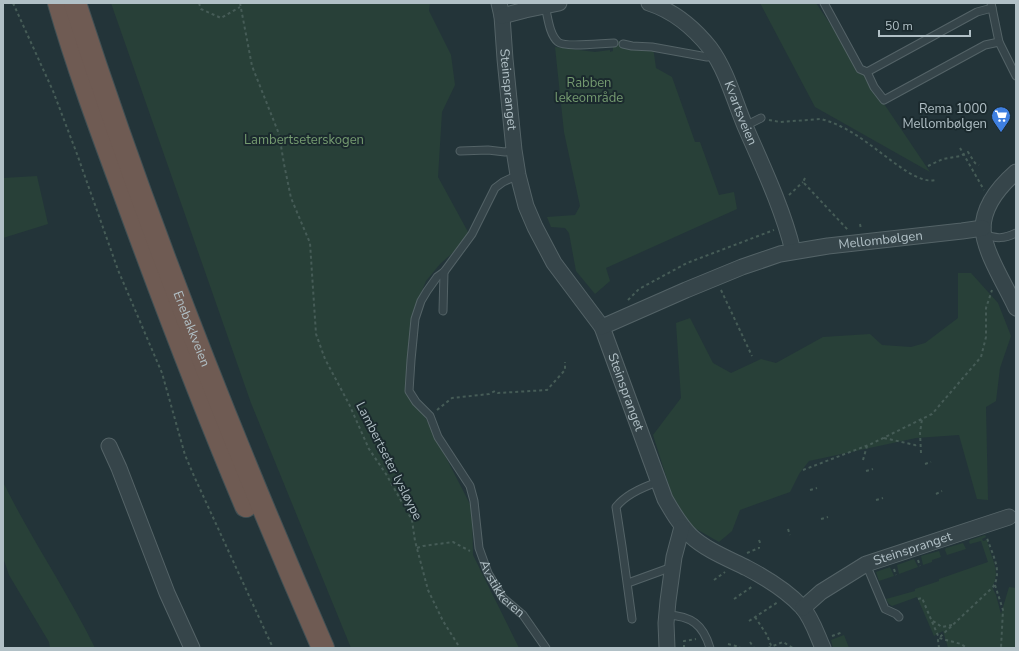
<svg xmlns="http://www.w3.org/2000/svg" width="1019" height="651" font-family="'Nunito Sans',sans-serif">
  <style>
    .green { fill: #284038 }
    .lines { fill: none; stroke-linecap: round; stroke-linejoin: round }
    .lane-casing { stroke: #546367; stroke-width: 9 }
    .street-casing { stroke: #546367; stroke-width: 17 }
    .highway-casing { stroke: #415054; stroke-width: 24 }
    .path { stroke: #465c57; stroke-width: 2; stroke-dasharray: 3 3; stroke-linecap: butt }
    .lane { stroke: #36454a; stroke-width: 7 }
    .street { stroke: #36454a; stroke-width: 15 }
    .highway { stroke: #6f5b53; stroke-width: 22 }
    .labels { text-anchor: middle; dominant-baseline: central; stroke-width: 4; stroke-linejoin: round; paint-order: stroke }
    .park-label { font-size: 13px; fill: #759b70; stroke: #1b2a2e }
    .street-label { font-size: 13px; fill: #b1c0c6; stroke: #1b2a2e }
    .poi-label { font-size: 13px; fill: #b1c0c6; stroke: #1b2a2e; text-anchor: end }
  </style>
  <rect width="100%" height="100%" fill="#233439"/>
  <path class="green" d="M111,3H430L429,11L451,55L455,85L442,112L438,177L468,232L457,249L440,264L426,281L416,305L407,382L472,508L473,555L519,648H351L251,403Z
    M760,3H816L930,172L815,107Z
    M613,41H622L653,47L656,68L672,77L695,142H700L719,195L734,192L737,209L606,268L610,281L595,294L576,271L569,233L565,228L551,227L547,217L575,215L580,206L564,132L555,47L595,52L610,50V52L613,51Z
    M37,176L48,224L3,238V178Z
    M958,273H971L998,303L1011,336L1000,368L996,401L986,407L988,500L977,499L959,435L916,438L809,461L799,474L790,492L740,510L732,531L719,542L691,526L672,495L653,435L681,398L676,323L690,318L713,363L731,373L761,359L776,363L823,337L870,334L882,345L911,347L925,343L958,318Z
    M3,482C31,539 67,591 95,648H50L49,642L9,575L3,557Z
    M985,535L986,537L982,539L983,541L987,540C990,557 1002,571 992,587L996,595L1001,614L1009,587L1016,588V648H948L943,631L934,636L917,597L892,606L889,604L886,599L915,591V589L939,581V579L988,562L981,541L970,544L969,542L970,540Z
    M963,543L966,549L947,555L945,550L946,548Z
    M939,551L941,557L932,560V562L923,565L921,556Z
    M914,559L918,567L899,574L897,565Z
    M890,567L894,576L879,581L876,572Z
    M844,635L849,648H833L831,640Z"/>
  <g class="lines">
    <defs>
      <g id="lane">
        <path d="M824,3L860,69L867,72"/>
        <path d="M991,3L999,42L1016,76"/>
        <path d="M545,6C548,17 549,34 558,42C565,48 603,43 614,43"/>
        <path d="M992,8L977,12L867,72L874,87L884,100L985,45L999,42"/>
        <path d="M623,44L632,46L652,47L707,57L715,56"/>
        <path d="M745,126L761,118"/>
        <path d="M460,151L488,150L505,152L514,150"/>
        <path id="s1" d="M518,175L503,182L495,188L472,234L444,272L437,277L427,291L421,301L415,319L411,360L409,391L416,402L430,416L438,437L470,486L474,501L479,548L488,573L503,598L523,615L546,648"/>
        <path d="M984,234C996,239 1004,239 1016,233"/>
        <path d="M443,311L444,272"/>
        <path d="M866,564L885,609L896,614L899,617"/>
        <path d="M628,583L672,567"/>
        <path d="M667,615C691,616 703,624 710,648"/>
        <path d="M632,619L622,546L616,507C626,494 643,487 658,482"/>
      </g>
      <g id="street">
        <path id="s2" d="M499,3L502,16L505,59L514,150L518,175L526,206L535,227L554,263L602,327L665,499C673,513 680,525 691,536C706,550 729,559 747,568C766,578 787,591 802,607C812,618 817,635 823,648"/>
        <path id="s3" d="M649,3C674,11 694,28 710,48C727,71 734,100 745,126C762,165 783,209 793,251"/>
        <path d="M502,16L525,10L559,3"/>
        <path d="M1016,172C1000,186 983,206 983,229C984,252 1006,286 1016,308"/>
        <path id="s4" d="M602,327L686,290L742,267L780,254L828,246L962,231L983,228"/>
        <path d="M109,446L119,468L167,593L192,648"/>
        <path id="s5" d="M803,608L821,592L866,564L1009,517"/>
        <path d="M667,648L666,623L668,601L674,557L682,527"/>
      </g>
      <g id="highway">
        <path d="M59,3C78,69 102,133 126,198C164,302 203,404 246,506"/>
        <path id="s6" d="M75,3C146,222 231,437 323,648"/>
      </g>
    </defs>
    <use href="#lane" class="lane-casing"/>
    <use href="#street" class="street-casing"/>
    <use href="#highway" class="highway-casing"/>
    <path class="path" d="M13,3L53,91L77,154L118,270L162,373L185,455L194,476L273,648
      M199,3L201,9L221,18L240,7
      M240,3L252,66L279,134L284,164L291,198L310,243L316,334L325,359L349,404L369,449L386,474L412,520L415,541L428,590L443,621L460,648
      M769,120L780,122L821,119C856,128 881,156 911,174C919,178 927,182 936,180
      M960,148L984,190
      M928,166L943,159L960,156L968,152L975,163L979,165
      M805,178L803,182L848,230
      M789,195L803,182
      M860,224L861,229
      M721,290L752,356
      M628,300L639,289L687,263L774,230
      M437,410L452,398L489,394L495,391L498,393L547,390L565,370V362
      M884,438L915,445L918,448
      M921,453L920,433L922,419
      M863,460L867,446
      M925,464L931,462
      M803,470L871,444L932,414L981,357L986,337V308L992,290
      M866,471L873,469
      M810,490L817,488
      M936,494L942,491
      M876,500L883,498
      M821,519L828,517
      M788,529L790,535
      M759,540L761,545
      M417,548L423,546L453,542L470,551
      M747,553L759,548V547
      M918,560L920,566
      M894,569L896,575
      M714,580L725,572
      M995,585L1003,610L1001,648
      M734,599L753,586
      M918,599L922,598L939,638L961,644L967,648
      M755,617L767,635L772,648
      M749,621L778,602
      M933,621L942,627L952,625
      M832,636L843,632
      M750,642L754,648
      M728,644L740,647
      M684,648V641L696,639
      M768,648L783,642L793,648
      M939,648L938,640L941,636L993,587C1003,571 992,554 987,538"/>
    <use href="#lane" class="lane"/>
    <use href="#street" class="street"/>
    <use href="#highway" class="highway"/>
  </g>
  <defs>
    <symbol id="supermarket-pin" viewBox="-11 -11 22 30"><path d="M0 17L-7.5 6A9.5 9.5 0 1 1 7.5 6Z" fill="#3f7fe0" stroke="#1b2a2e"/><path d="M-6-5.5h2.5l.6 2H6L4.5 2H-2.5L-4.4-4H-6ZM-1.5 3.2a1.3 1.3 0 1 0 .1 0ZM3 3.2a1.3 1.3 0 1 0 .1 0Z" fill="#fff"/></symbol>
  </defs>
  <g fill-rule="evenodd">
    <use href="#supermarket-pin" x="990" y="105" width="22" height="30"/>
  </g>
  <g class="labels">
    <g class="park-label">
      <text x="589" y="83">Rabben<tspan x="589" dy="15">lekeområde</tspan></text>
      <text x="304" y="140">Lambertseterskogen</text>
    </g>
    <g class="street-label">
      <text stroke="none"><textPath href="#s2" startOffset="87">Steinspranget</textPath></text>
      <text stroke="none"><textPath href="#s3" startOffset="149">Kvartsveien</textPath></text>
      <text stroke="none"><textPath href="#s4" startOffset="294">Mellombølgen</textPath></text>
      <text stroke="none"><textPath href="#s6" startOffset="346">Enebakkveien</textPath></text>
      <text stroke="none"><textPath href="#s2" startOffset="418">Steinspranget</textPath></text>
      <text transform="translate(389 461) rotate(63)">Lambertseter lysløype</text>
      <text stroke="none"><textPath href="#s5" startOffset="126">Steinspranget</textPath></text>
      <text stroke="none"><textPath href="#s1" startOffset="478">Avstikkeren</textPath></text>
    </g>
    <g class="poi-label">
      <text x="987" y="109">Rema 1000<tspan x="987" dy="15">Mellombølgen</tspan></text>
    </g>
  </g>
  <rect width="1019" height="651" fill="none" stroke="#b1c0c6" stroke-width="8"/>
  <path d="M879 30v6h91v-6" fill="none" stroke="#b1c0c6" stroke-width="2"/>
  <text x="885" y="30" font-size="12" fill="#b1c0c6" stroke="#1b2a2e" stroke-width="3" paint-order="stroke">50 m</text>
</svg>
